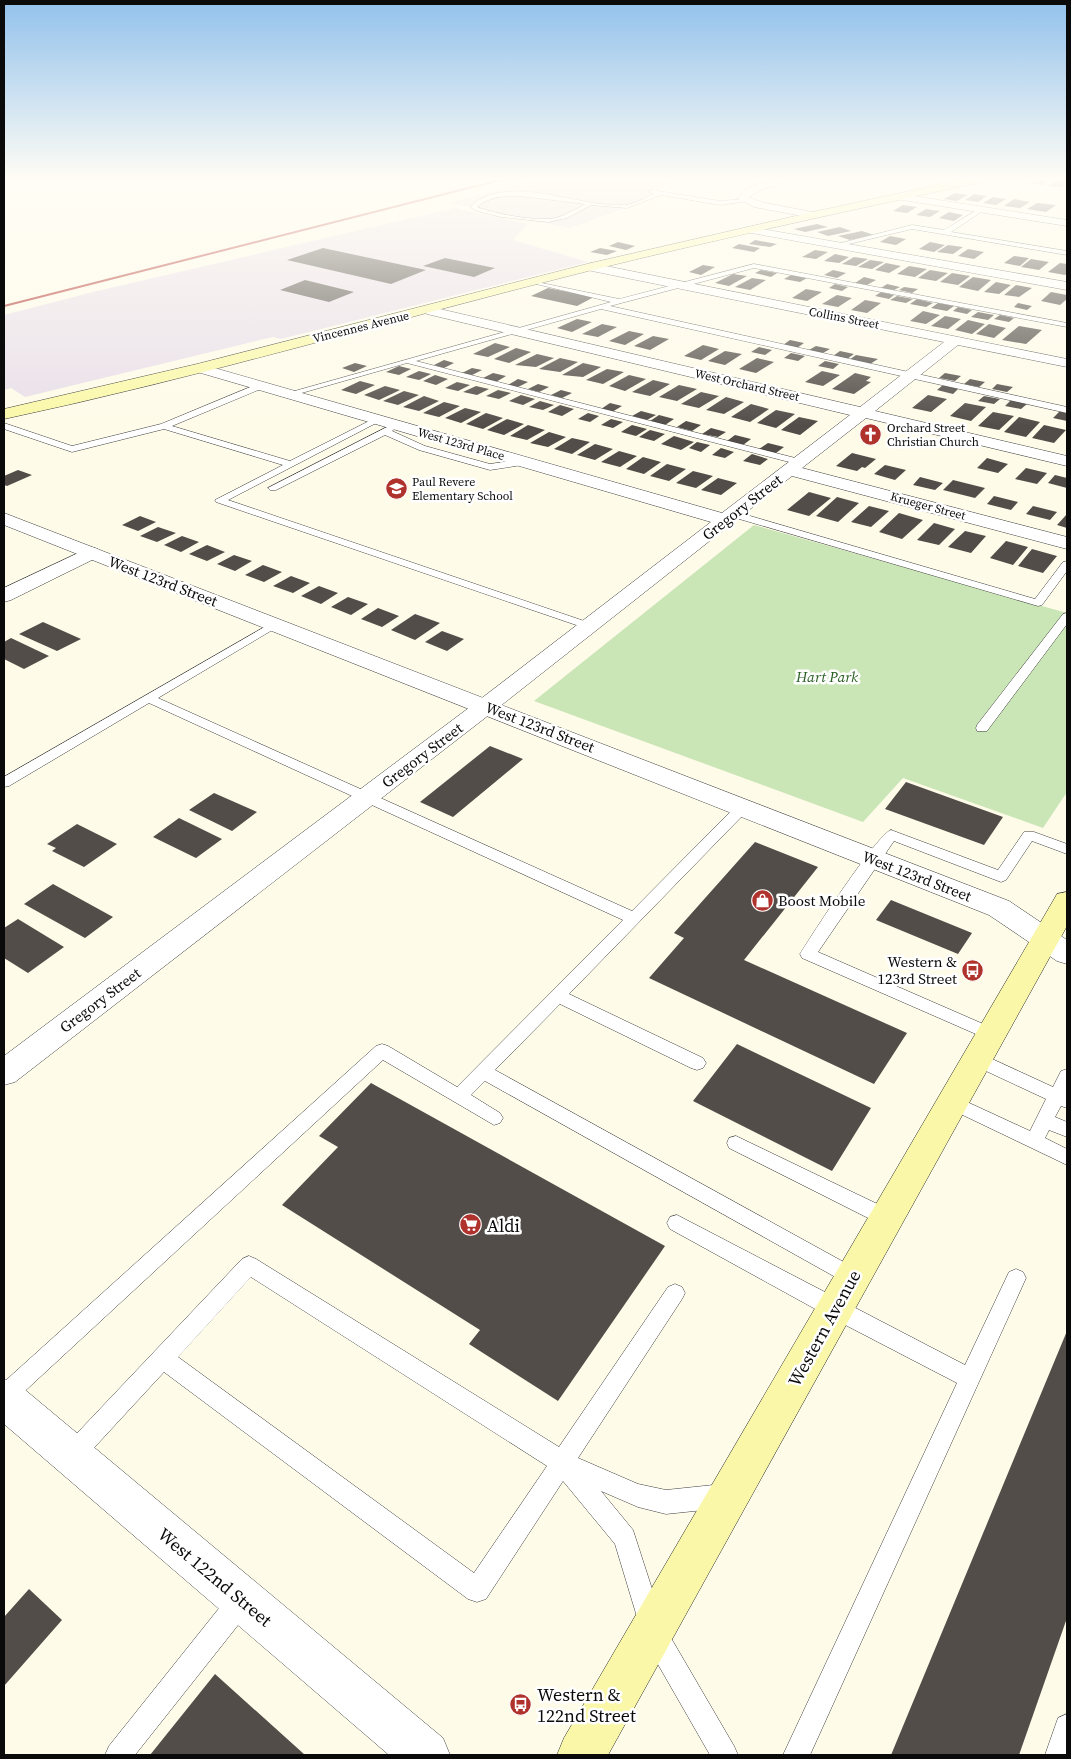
<svg xmlns="http://www.w3.org/2000/svg" width="1071" height="1759" font-family="'Source Serif 4',serif">
  <style>
    .industrial { fill: #e9dfe9 }
    .green { fill: #cae5b6 }
    .building { fill: #524d48 }
    .lines { fill: none; stroke-linecap: round; stroke-linejoin: round }
    .service-casing { stroke: #3d3d3d; stroke-width: 1 }
    .minor-casing { stroke: #3d3d3d; stroke-width: 1 }
    .tertiary-casing { stroke: #3d3d3d; stroke-width: 1 }
    .secondary-casing { stroke: #2c2c2c; stroke-width: 1 }
    .service { fill: #fff; fill-rule: evenodd }
    .minor { fill: #fff; fill-rule: evenodd }
    .tertiary { fill: #fff; fill-rule: evenodd }
    .secondary { fill: #faf8a8; fill-rule: evenodd }
    .rail { stroke: #b0322d; stroke-width: 2 }
    .labels { text-anchor: middle; dominant-baseline: central; stroke-width: 5; stroke-linejoin: round; paint-order: stroke }
    .far-street-label { font-size: 12px; fill: #0a0a0a; stroke: #fff }
    .far-poi-label { font-size: 12px; fill: #0a0a0a; stroke: #fff; text-anchor: start }
    .street-label { font-size: 15px; fill: #0a0a0a; stroke: #fff }
    .park-label { font-size: 15px; font-style: italic; fill: #275d20; stroke: #fff }
    .poi-label { font-size: 15px; fill: #0a0a0a; stroke: #fff; text-anchor: start }
    .near-poi-label { font-size: 18px; fill: #0a0a0a; stroke: #fff; text-anchor: start }
    .near-street-label { font-size: 18px; fill: #0a0a0a; stroke: #fff }
  </style>
  <rect width="100%" height="100%" fill="#fefbe9"/>
  <path class="industrial" d="M536,179H679L648,192L662,195L570,228L449,203Z
    M455,208L527,224L513,240L588,262L281,339L273,337L25,397L11,388L4,390V315L97,291Z"/>
  <path class="green" d="M754,525L1067,613V792L1043,828L903,778L863,822L534,701Z"/>
  <path class="building" d="M1036,179H1051L1043,185L1030,183Z
    M1058,179L1067,181V183L1061,187L1048,186Z
    M955,193L968,195L957,201L944,199Z
    M974,194L987,196L978,202L965,200Z
    M993,197L1006,199L996,205L983,203Z
    M1014,199L1030,202L1020,208L1004,206Z
    M1037,203L1056,205L1046,212L1027,209Z
    M903,205L917,207L907,213L893,211Z
    M926,209L940,211L930,217L916,215Z
    M949,212L963,215L954,221L939,218Z
    M817,224L828,227L805,232L794,229Z
    M840,227L851,231L828,236L817,232Z
    M862,231L874,235L850,240L838,236Z
    M890,236L906,239L896,245L880,242Z
    M755,240L777,244L770,247L749,244Z
    M618,242L635,246L626,250L609,246Z
    M930,242L945,245L934,252L919,249Z
    M739,244L760,248L754,252L732,248Z
    M948,245L963,247L953,254L937,252Z
    M323,248L426,270L391,284L287,260Z
    M600,248L617,251L607,255L590,252Z
    M968,249L984,252L974,259L958,256Z
    M815,250L828,252L816,259L802,257Z
    M835,254L849,257L839,263L824,261Z
    M1014,256L1029,258L1020,266L1004,263Z
    M854,257L868,259L856,266L842,264Z
    M445,258L495,268L474,277L423,266Z
    M1031,259L1049,262L1039,270L1021,267Z
    M870,260L884,262L872,269L858,267Z
    M886,263L901,266L889,273L875,270Z
    M1060,263L1067,264V273L1065,275L1048,272Z
    M703,265L715,267L701,275L689,272Z
    M909,266L927,269L915,277L897,274Z
    M761,270L777,273L771,277L755,273Z
    M833,270L846,273L837,278L824,275Z
    M930,270L948,273L936,281L918,278Z
    M952,273L970,276L958,285L940,282Z
    M733,274L747,276L729,286L715,283Z
    M791,275L807,278L800,282L784,279Z
    M864,277L876,280L867,285L855,283Z
    M973,277L991,280L978,291L959,287Z
    M752,278L766,280L750,290L735,287Z
    M305,280L354,292L329,302L280,290Z
    M996,282L1011,285L999,294L984,292Z
    M835,284L848,287L842,291L829,288Z
    M887,284L900,287L894,290L881,288Z
    M1016,285L1032,288L1019,297L1004,295Z
    M904,287L918,289L912,293L899,290Z
    M548,288L594,297L577,306L531,296Z
    M806,289L822,292L807,301L792,298Z
    M881,292L894,295L889,299L875,296Z
    M1051,292L1067,295V299L1060,305L1041,301Z
    M837,295L852,298L838,307L822,304Z
    M897,296L913,299L906,303L890,300Z
    M917,299L933,303L926,307L910,304Z
    M865,300L881,303L867,313L851,310Z
    M938,303L954,306L947,311L931,308Z
    M1018,303L1032,306L1027,310L1014,307Z
    M958,307L972,310L967,314L953,311Z
    M923,311L940,315L926,324L910,321Z
    M978,312L994,315L988,320L971,317Z
    M1000,315L1014,318L1009,322L994,319Z
    M945,316L961,319L948,329L931,326Z
    M577,319L592,322L572,332L557,328Z
    M968,320L985,324L972,334L955,330Z
    M602,324L617,327L598,337L582,334Z
    M989,324L1006,328L994,338L976,334Z
    M1019,326L1042,330L1026,344L1002,340Z
    M629,331L644,334L625,345L609,341Z
    M653,336L669,339L650,350L634,346Z
    M790,340L804,343L797,348L783,345Z
    M495,343L510,347L488,357L473,354Z
    M703,345L719,349L701,360L684,356Z
    M816,346L830,349L823,353L809,350Z
    M759,347L772,350L765,355L751,352Z
    M516,348L531,352L509,363L494,359Z
    M725,351L742,354L725,365L708,361Z
    M840,351L854,354L847,359L833,356Z
    M791,353L805,356L798,361L784,358Z
    M537,354L554,358L536,367L515,365Z
    M856,355L878,359L870,364L849,360Z
    M560,358L578,362L560,372L539,369Z
    M757,358L774,362L756,373L739,369Z
    M444,360L454,363L444,368L434,365Z
    M825,361L839,364L833,369L818,366Z
    M355,363L367,366L354,372L342,368Z
    M583,363L601,367L583,377L562,375Z
    M399,366L411,369L399,375L386,372Z
    M472,368L482,370L472,375L462,373Z
    M607,369L624,372L603,384L586,380Z
    M419,371L431,374L419,380L406,377Z
    M822,371L840,375L823,386L805,382Z
    M493,373L506,376L496,382L483,378Z
    M855,373L871,377L866,381L871,382L854,394L832,389Z
    M945,373L961,376L955,381L939,378Z
    M435,375L448,379L436,385L423,381Z
    M629,375L646,379L625,391L609,386Z
    M518,379L528,382L518,387L508,385Z
    M970,379L985,382L979,387L964,384Z
    M653,380L670,384L650,396L632,392Z
    M360,381L375,385L356,394L341,390Z
    M457,382L470,385L458,391L445,388Z
    M538,384L549,387L539,392L528,389Z
    M997,384L1013,387L1007,392L992,389Z
    M679,385L697,389L677,401L659,397Z
    M943,385L959,388L953,394L937,390Z
    M385,386L400,390L379,400L364,395Z
    M476,386L489,389L477,395L463,392Z
    M498,390L511,393L499,399L486,396Z
    M561,390L572,393L562,398L551,395Z
    M404,391L419,395L398,405L383,401Z
    M701,392L719,396L699,408L681,404Z
    M521,395L535,399L523,405L509,401Z
    M928,395L947,399L931,412L912,408Z
    M424,396L439,401L419,411L403,407Z
    M984,396L1000,399L994,404L978,401Z
    M726,397L744,402L724,414L706,410Z
    M1011,400L1027,404L1021,409L1005,406Z
    M540,401L554,405L543,410L529,407Z
    M444,402L460,406L439,417L423,413Z
    M610,403L622,406L612,412L601,409Z
    M965,403L986,407L971,421L950,416Z
    M751,404L769,409L750,422L731,417Z
    M560,405L574,409L562,416L548,412Z
    M465,408L481,412L461,423L445,418Z
    M776,410L795,414L776,428L757,423Z
    M641,411L656,415L647,420L632,416Z
    M1060,411L1067,413V421L1053,418Z
    M993,412L1014,416L999,430L978,426Z
    M486,413L503,418L483,429L466,424Z
    M588,413L599,416L590,422L578,419Z
    M659,415L674,419L665,425L650,421Z
    M799,417L818,421L800,435L781,430Z
    M1019,417L1040,422L1026,437L1004,432Z
    M507,419L524,424L504,435L487,430Z
    M611,419L623,422L613,428L601,425Z
    M686,421L701,425L692,431L677,427Z
    M528,425L545,430L527,440L510,436Z
    M632,425L647,429L636,436L621,432Z
    M1044,425L1066,430L1054,443L1032,438Z
    M711,428L726,432L718,437L702,434Z
    M650,430L665,434L654,441L639,437Z
    M549,432L566,437L548,447L530,443Z
    M735,435L751,439L743,445L727,441Z
    M674,436L694,442L681,450L661,444Z
    M572,438L590,442L572,454L554,449Z
    M697,442L710,445L701,452L689,448Z
    M768,443L784,447L776,453L759,449Z
    M595,444L613,449L595,460L577,455Z
    M721,448L734,452L725,458L712,455Z
    M619,451L637,456L620,467L601,462Z
    M852,453L876,459L865,468L862,467L857,471L836,466Z
    M752,454L768,459L760,465L743,461Z
    M643,457L661,462L644,474L626,469Z
    M987,458L1008,464L998,473L977,468Z
    M667,464L686,469L669,481L650,476Z
    M885,465L906,470L895,480L874,474Z
    M1026,468L1047,473L1037,484L1015,479Z
    M18,470L32,475L7,486L4,485V476Z
    M693,471L713,476L696,488L676,483Z
    M1055,475L1067,478V488L1048,483Z
    M920,477L943,483L935,490L913,485Z
    M718,478L737,483L721,495L701,490Z
    M953,480L985,488L975,498L943,490Z
    M809,492L831,498L809,516L787,510Z
    M994,496L1018,502L1011,510L987,504Z
    M837,497L859,503L838,522L816,516Z
    M869,506L889,511L871,527L851,522Z
    M1033,506L1057,512L1050,520L1026,514Z
    M899,513L923,520L902,539L879,532Z
    M1067,514V528L1057,525Z
    M140,516L156,522L138,531L122,525Z
    M934,523L955,529L939,545L917,540Z
    M158,527L176,533L157,542L140,536Z
    M965,531L986,536L971,553L948,547Z
    M182,536L199,542L181,552L164,545Z
    M1006,541L1028,547L1013,565L990,558Z
    M207,545L225,552L207,561L189,554Z
    M1032,549L1057,556L1043,573L1018,566Z
    M234,555L252,561L235,571L217,564Z
    M263,565L282,572L264,582L245,575Z
    M291,576L310,583L293,593L273,586Z
    M319,586L338,593L321,604L301,596Z
    M348,597L368,604L351,615L331,607Z
    M378,608L399,616L382,627L361,619Z
    M415,614L440,623L415,640L391,630Z
    M43,622L81,639L57,651L19,634Z
    M442,631L464,639L447,651L425,642Z
    M11,638L49,656L24,669L4,659V642Z
    M490,746L523,759L453,817L420,802Z
    M906,782L1003,817L984,845L885,809Z
    M214,793L257,812L232,831L189,810Z
    M179,818L222,839L196,858L153,837Z
    M77,824L117,844L84,867L52,851L56,848L47,844Z
    M755,842L818,867L744,960L907,1033L874,1084L649,978L684,938L674,933Z
    M53,884L113,917L85,938L24,904Z
    M891,900L972,933L958,954L876,920Z
    M18,919L64,947L28,973L4,958V928Z
    M737,1044L871,1108L832,1171L693,1101Z
    M371,1083L665,1246L558,1401L469,1344L480,1330L282,1205L338,1147L319,1136Z
    M1067,1331V1618L1019,1755H891Z
    M29,1589L62,1620L4,1686V1617Z
    M215,1674L305,1755H150Z"/>
  <g class="lines">
    <defs>
      <path id="service" d="M652,190L720,201L745,199L748,201L720,205L661,195L627,208L591,205L567,218L548,222L501,217L477,211L470,207C506,171 581,209 625,205C635,204 645,198 654,194L649,192ZM520,196L585,204C576,209 566,215 556,218C536,222 496,214 477,207C490,196 504,196 520,196Z
        M982,207L984,210L951,232L1067,251V255L912,229L836,247L833,245L912,225L944,230Z
        M754,264L1067,323V327L754,268L610,306L1067,407V413L601,309L416,361L803,460V464H797L407,363L291,396L284,394L611,302L532,283V281L619,299Z
        M260,383L263,384V388L172,426L290,461L375,418H381L382,420L228,500L593,624L595,626L593,628H585L216,502L215,500L283,465L164,429L72,452L4,429V423L72,446L161,424Z
        M393,424L397,427L392,431L425,446L490,464L522,459L527,462L522,465L490,470L419,450L385,435L276,490H270L268,488Z
        M733,511L1035,599L1063,562L1067,561V571L1042,605L1038,606L729,516L728,514Z
        M1067,613V624L987,731H977L976,728L977,725L1063,614Z
        M275,621L279,622L281,624L279,626L158,698L632,911L738,804H748L750,807L748,810L569,994L703,1058L706,1063L703,1068L697,1070L691,1068L560,1004L495,1070L860,1271L863,1277L860,1283L853,1286L846,1283L485,1081L471,1095L500,1113L503,1118L500,1123L494,1125L383,1060L12,1403L4,1406V1382L376,1046L382,1044L388,1046L457,1087L623,920L149,703L9,786L4,787V777Z
        M891,830L998,870L1024,832H1034L1067,844V854L1032,841L1006,880L1001,882L894,841L818,952L997,1030L1000,1034L997,1038L991,1040L985,1038L802,958L800,954C811,936 877,834 891,830Z
        M977,1052L1053,1087L1061,1071L1067,1069V1108L1061,1106L1055,1117L1067,1122V1137L1049,1130L1045,1138L1067,1149V1165L946,1107L943,1102L946,1097L952,1095L1030,1131L1046,1099L971,1064L968,1059L971,1054Z
        M736,1136L894,1212L897,1218L894,1224L887,1226L880,1224L729,1148L727,1143L729,1138Z
        M677,1215L965,1365L1009,1272L1016,1269L1023,1272L1026,1278L810,1755H783L957,1383L828,1316L670,1229L667,1223L670,1217Z
        M249,1256L256,1259L559,1447L668,1287L675,1284L682,1287L685,1293L682,1299L578,1458L638,1484L666,1490L723,1484L731,1488L735,1496L731,1504L723,1508L666,1514L638,1507L601,1491L633,1530L664,1626L734,1746L738,1755H710L644,1640L615,1544L563,1481L486,1599L477,1602L468,1599L164,1372L80,1463L72,1466L64,1463L61,1455L64,1447L242,1259ZM251,1277L547,1466L474,1573L178,1357Z
        M241,1589L250,1592L253,1601L250,1610L135,1755H105L109,1746L232,1592Z
        M1067,1714V1755H1045L1058,1718Z"/>
      <path id="minor" d="M775,179H794L761,190L749,197L761,202L817,213L819,215L817,217L813,218L754,207L737,198L747,188Z
        M900,194L1067,220V226L896,199L895,197Z
        M750,227L1067,282V290L746,232L744,230L746,228Z
        M591,263L1067,359V367L958,345L875,411L1067,456V466L866,418L802,468L1067,537V549L792,476L494,711L15,1082L4,1085V1056L478,701L711,522L194,371L191,368L194,365H204L722,513L850,415L427,314L420,310L427,306L860,407L944,342L587,270L585,267Z
        M91,547L98,549L101,553L98,557L11,600L4,602V588Z
        M4,1379L18,1384L443,1738L450,1755H389L4,1424Z"/>
      <path id="tertiary" d="M4,513L1009,901L1067,940V964L1057,961L989,915L4,525Z"/>
      <path id="secondary" d="M965,179H987L982,182C852,210 722,238 592,270C396,319 202,377 4,419V409L197,364L591,263L813,212Z
        M1067,892V926L608,1755H557L564,1738L1053,901L1057,894Z"/>
    </defs>
    <use href="#service" class="service-casing"/>
    <use href="#minor" class="minor-casing"/>
    <use href="#tertiary" class="tertiary-casing"/>
    <use href="#secondary" class="secondary-casing"/>
    <use href="#service" class="service"/>
    <use href="#minor" class="minor"/>
    <use href="#tertiary" class="tertiary"/>
    <use href="#secondary" class="secondary"/>
    <path class="rail" d="M4,306L504,179"/>
  </g>
  <linearGradient id="sky" x2="0" y2="1"><stop stop-color="#92c1ec"/><stop offset="0.42" stop-color="#fffdf5"/><stop offset="1" stop-color="#fffdf5" stop-opacity="0"/></linearGradient>
  <rect width="1071" height="426" fill="url(#sky)"/>
  <defs>
    <symbol id="church-disc" viewBox="-11 -11 22 22"><circle r="9.5" fill="#b0322d" stroke="#fff"/><path d="M-1.2-6h2.4v3.5h3.3v2.4h-3.3V6h-2.4V-.1h-3.3v-2.4h3.3Z" fill="#fff"/></symbol>
    <symbol id="school-disc" viewBox="-11 -11 22 22"><circle r="9.5" fill="#b0322d" stroke="#fff"/><path d="M0-5L7-2L0 1L-7-2ZM-4 1L0 2.5L4 1V4Q0 6-4 4Z" fill="#fff"/></symbol>
    <symbol id="shop-disc" viewBox="-11 -11 22 22"><circle r="9.5" fill="#b0322d" stroke="#fff"/><path d="M-5-2.5h2.3a2.7 3.5 0 0 1 5.4 0H5L5.5 6h-11ZM-1.5-2.5h3a1.5 2.3 0 0 0-3 0Z" fill="#fff"/></symbol>
    <symbol id="bus-disc" viewBox="-11 -11 22 22"><circle r="9.5" fill="#b0322d" stroke="#fff"/><path d="M-5-6H5V4H4V6H2V4H-2V6H-4V4H-5ZM-3.5-4V0h7V-4ZM-3.5 1.2v1.5H-2V1.2ZM2 1.2v1.5H3.5V1.2Z" fill="#fff"/></symbol>
    <symbol id="supermarket-disc" viewBox="-11 -11 22 22"><circle r="9.5" fill="#b0322d" stroke="#fff"/><path d="M-6-5.5h2.5l.6 2H6L4.5 2H-2.5L-4.4-4H-6ZM-1.5 3.2a1.3 1.3 0 1 0 .1 0ZM3 3.2a1.3 1.3 0 1 0 .1 0Z" fill="#fff"/></symbol>
  </defs>
  <g fill-rule="evenodd">
    <use href="#church-disc" x="858" y="422" width="25" height="25"/>
    <use href="#school-disc" x="384" y="476" width="25" height="25"/>
    <use href="#shop-disc" x="750" y="888" width="25" height="25"/>
    <use href="#bus-disc" x="960" y="958" width="25" height="25"/>
    <use href="#supermarket-disc" x="458" y="1212" width="25" height="25"/>
    <use href="#bus-disc" x="508" y="1692" width="25" height="25"/>
  </g>
  <g class="labels">
    <g class="far-street-label">
      <text transform="translate(844 318) rotate(11)">Collins Street</text>
      <text transform="translate(361 327) rotate(-14)">Vincennes Avenue</text>
      <text transform="translate(747 385) rotate(13)">West Orchard Street</text>
      <text transform="translate(461 444) rotate(16)">West 123rd Place</text>
      <text transform="translate(928 506) rotate(15)">Krueger Street</text>
    </g>
    <g class="far-poi-label">
      <text x="887" y="428">Orchard Street<tspan x="887" dy="14">Christian Church</tspan></text>
      <text x="412" y="482">Paul Revere<tspan x="412" dy="14">Elementary School</tspan></text>
    </g>
    <g class="street-label">
      <text transform="translate(742 507) rotate(-38)">Gregory Street</text>
      <text transform="translate(163 581) rotate(21)">West 123rd Street</text>
      <text transform="translate(540 727) rotate(21)">West 123rd Street</text>
      <text transform="translate(422 755) rotate(-37)">Gregory Street</text>
      <text transform="translate(917 876) rotate(21)">West 123rd Street</text>
      <text transform="translate(100 1000) rotate(-37)">Gregory Street</text>
    </g>
    <g class="park-label">
      <text x="827" y="676">Hart Park</text>
    </g>
    <g class="poi-label">
      <text x="778" y="900">Boost Mobile</text>
      <text x="957" y="961" text-anchor="end">Western &amp;<tspan x="957" dy="17">123rd Street</tspan></text>
    </g>
    <g class="near-poi-label">
      <text x="487" y="1225">Aldi</text>
      <text x="537" y="1694">Western &amp;<tspan x="537" dy="21">122nd Street</tspan></text>
    </g>
    <g class="near-street-label">
      <text transform="translate(824 1328) rotate(-61)">Western Avenue</text>
      <text transform="translate(215 1577) rotate(40)">West 122nd Street</text>
    </g>
  </g>
  <rect width="1071" height="1759" fill="none" stroke="#0a0a0a" stroke-width="10"/>
</svg>
